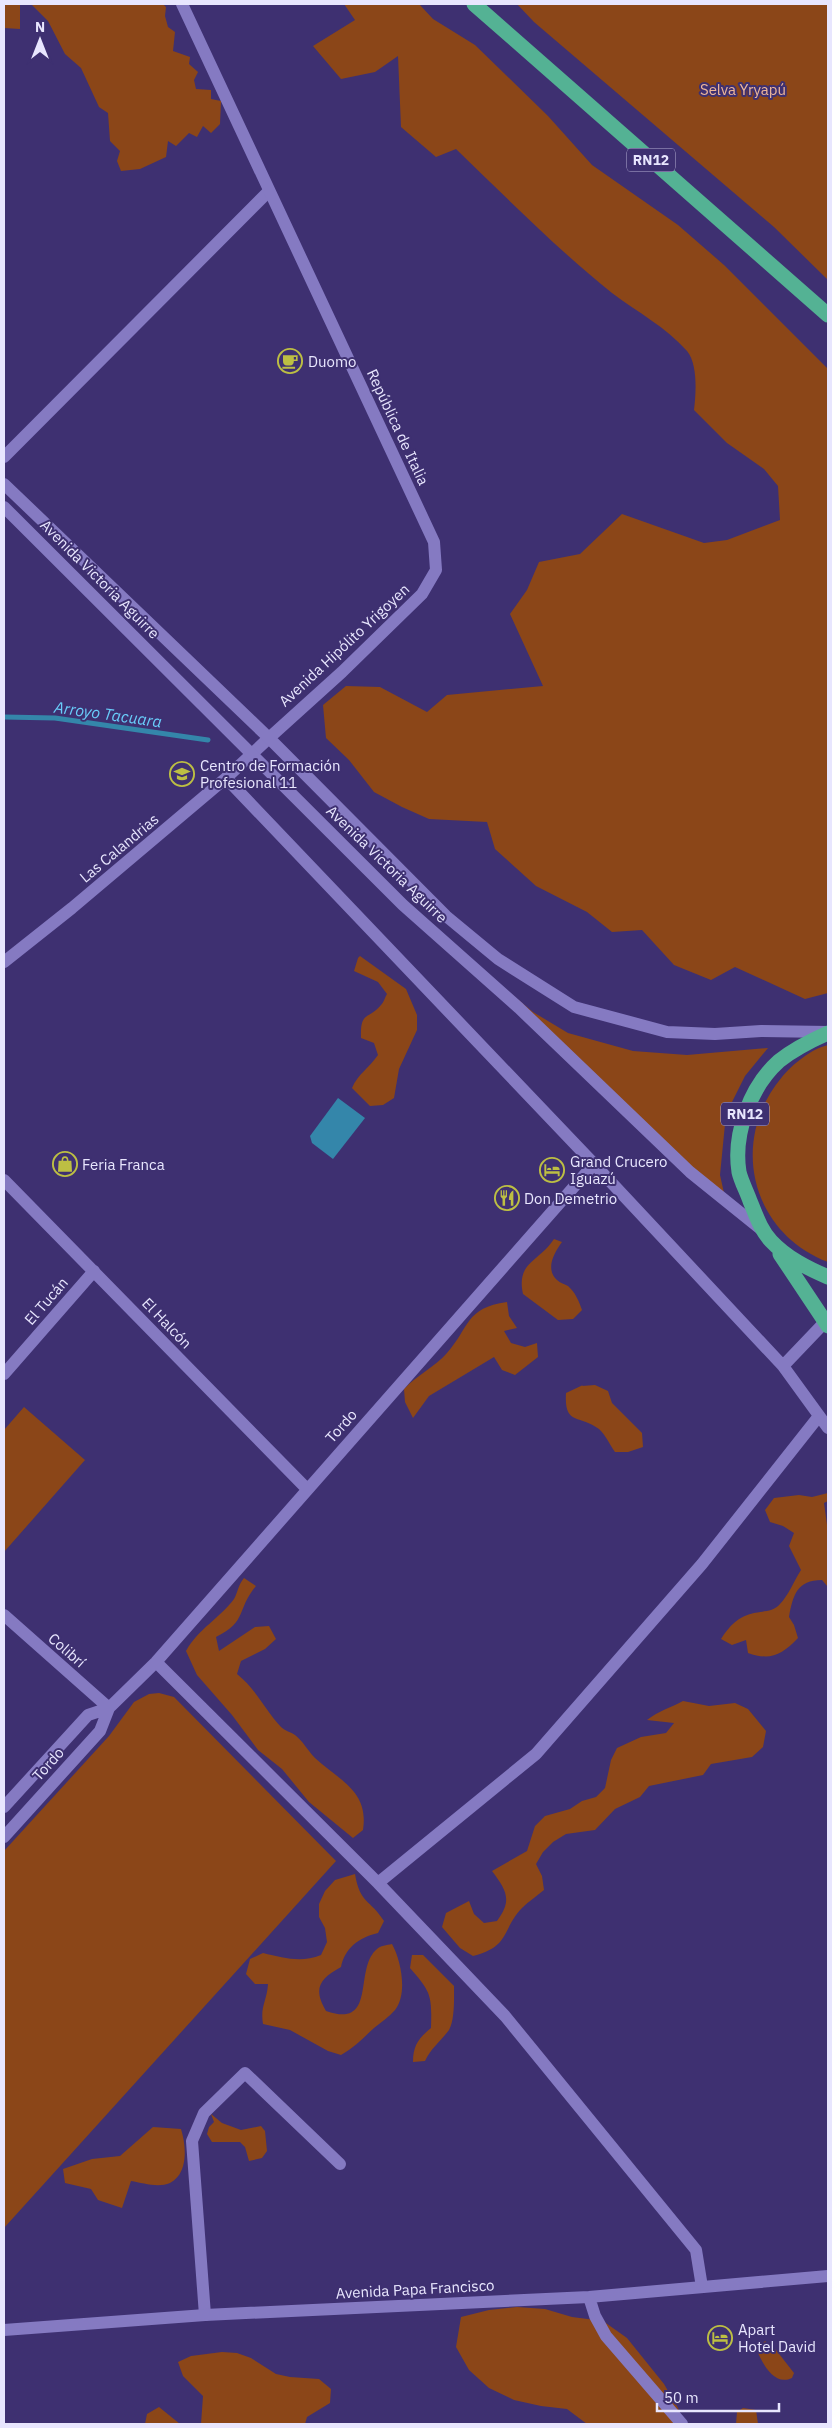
<svg xmlns="http://www.w3.org/2000/svg" width="832" height="2428" font-family="'IBM Plex Sans',sans-serif">
  <style>
    .green { fill: #8b4618 }
    .water { fill: #3486aa }
    .lines { fill: none; stroke-linecap: round; stroke-linejoin: round }
    .stream { stroke: #3486aa; stroke-width: 5 }
    .street { stroke: #857ac2; stroke-width: 12 }
    .secondary { stroke: #857ac2; stroke-width: 12 }
    .highway { stroke: #54b294; stroke-width: 15 }
    .labels { text-anchor: middle; dominant-baseline: central; stroke-width: 4; stroke-linejoin: round; paint-order: stroke }
    .shield { fill: #3e3071; stroke: #b5afd4; stroke-width: 1 }
    .shield-label { font-size: 14px; font-weight: bold; fill: #e8e6fe }
    .park-label { font-size: 15px; fill: #eeb799; stroke: #3e3071 }
    .poi-label { font-size: 15px; fill: #e8e6fe; stroke: #3e3071; text-anchor: start }
    .street-label { font-size: 15px; fill: #e8e6fe; stroke: #3e3071 }
    .water-label { font-size: 16px; font-style: italic; fill: #69cdfa; stroke: #3e3071 }
  </style>
  <rect width="100%" height="100%" fill="#3e3071"/>
  <path class="green" d="M4,4H20V29L4,28Z
    M31,4H163L166,7L165,16L168,27L175,32L173,51L190,57L189,64L198,72L194,80L196,89L211,90V99L221,101L220,124L211,133L203,126L197,137L189,133L176,146L168,141L166,157L140,169L121,171L117,161L120,151L110,141L108,113L99,107L81,68L65,54L48,21Z
    M344,4H419L433,19L475,45L548,116L592,165L678,225L724,265L828,369V993L805,999L735,967L711,980L674,965L642,930L612,932L587,912L536,886L495,849L487,822L429,819L402,807L374,792L349,760L326,738L323,705L346,686L380,687L427,712L447,695L543,686L510,614L527,590L539,562L580,554L622,514L704,543L727,540L780,520L778,486L764,469L727,443L694,410C696,394 698,364 687,351C666,327 637,312 612,293C557,249 507,198 456,149L436,157L401,127L398,56L375,72L341,79L313,46L355,20Z
    M517,4H828V280L774,227L534,22Z
    M413,912L533,1012L568,1033L633,1051L687,1055L768,1048L745,1076L726,1114L720,1175L726,1202Z
    M360,956L406,989L417,1015V1030L399,1069L394,1098L383,1105L370,1106L352,1088C358,1074 369,1068 378,1055L374,1043L361,1038C360,1010 369,1020 381,1005C384,1002 385,997 387,994L378,982L354,971L358,958Z
    M828,1045V1262C750,1232 729,1140 782,1077C793,1064 811,1049 828,1045Z
    M554,1239L562,1242C554,1253 545,1269 557,1280C560,1283 565,1284 568,1286C575,1292 579,1301 582,1310L573,1319L558,1320L523,1294C516,1262 539,1262 554,1239Z
    M507,1302L509,1316L517,1328L504,1331L511,1343L525,1347L537,1343L538,1357L515,1375L502,1370L494,1357L429,1396L413,1418L405,1402L404,1389C417,1375 435,1367 447,1353C470,1327 465,1308 507,1302Z
    M583,1385L582,1386L595,1385L608,1391L612,1403L642,1433L643,1447L628,1452H615C610,1445 605,1434 599,1429C579,1414 564,1426 566,1393Z
    M24,1407L85,1460L4,1552V1430Z
    M828,1493V1501L824,1503L828,1532V1587L822,1580C797,1580 793,1595 789,1617L794,1625L798,1638C782,1655 770,1661 748,1653L746,1640L732,1645L721,1639C729,1626 739,1616 754,1613C763,1611 773,1612 780,1604C788,1596 794,1581 801,1570L789,1546L794,1533L783,1526L770,1522L765,1510L774,1498L799,1495L812,1497Z
    M244,1578L256,1586C236,1610 248,1621 216,1637L219,1651L255,1627L269,1626L276,1639L265,1649L241,1661L237,1674C256,1689 265,1710 281,1727C285,1731 291,1732 295,1735C303,1741 308,1751 315,1758C340,1781 369,1791 363,1830L353,1838L309,1802L282,1769L258,1750L232,1715L197,1675L186,1651C198,1629 220,1618 234,1599C238,1592 238,1585 244,1578Z
    M159,1693L174,1697L336,1861L4,2228V1851L109,1736L134,1702L149,1694Z
    M683,1701L709,1706L735,1703L748,1709L766,1731L763,1747L752,1757L711,1764L703,1775L649,1786L640,1797L615,1809L595,1830L566,1834L553,1842L543,1852L536,1864L542,1876L544,1890C537,1896 529,1901 522,1908C501,1930 511,1946 473,1956L460,1948L442,1927L446,1913L469,1901L474,1914L484,1923L497,1921C513,1900 506,1890 492,1871L527,1851L535,1826L545,1816L570,1809L582,1801L596,1797L605,1788L611,1760L617,1748L641,1737L666,1733L674,1723L647,1720C658,1711 670,1708 683,1701Z
    M355,1874C360,1904 370,1899 384,1921L378,1933C358,1938 345,1948 341,1967C319,1979 313,1989 326,2011C378,2029 353,1969 377,1949C380,1946 387,1945 392,1944C401,1960 408,1994 395,2010C389,2017 381,2022 374,2028C363,2038 354,2048 341,2055L328,2051L290,2030L263,2024C260,2006 267,2001 268,1984H255L246,1974L250,1959L263,1953C284,1958 301,1963 321,1955L327,1942L325,1928L319,1917V1904L325,1891L335,1880Z
    M412,1955H423L454,1986C454,1998 455,2019 449,2030C441,2041 431,2048 425,2061L413,2062C413,2045 419,2038 431,2028C432,1995 431,1992 410,1968Z
    M211,2114L222,2123L241,2130L261,2126L265,2131L267,2151L262,2158L249,2161L245,2147L240,2142H212L207,2134L209,2127L214,2122Z
    M153,2127L181,2129C186,2145 189,2173 170,2183C158,2188 143,2183 131,2181L122,2208L98,2200L91,2189L65,2183L63,2169L92,2159L120,2156Z
    M517,2307L545,2309L572,2317L603,2321L627,2338L664,2384L678,2408L684,2424H587L567,2409L541,2406L514,2400L489,2388L469,2370L456,2347L461,2317L489,2310Z
    M765,2341L776,2350L794,2373L792,2378C775,2386 764,2366 758,2353L760,2346Z
    M222,2352L237,2353L251,2358L276,2374L290,2377L319,2379L331,2389L330,2403L307,2417L305,2424H201L203,2396L183,2376L178,2362L191,2356Z
    M159,2407L180,2424H145L147,2414Z
    M743,2408L756,2410L758,2424H736L737,2412Z"/>
  <path class="water" d="M338,1098L365,1118L333,1159L312,1143L310,1136Z"/>
  <g class="lines">
    <path class="stream" d="M4,717L55,718L208,740"/>
    <path class="street" d="M4,457L269,191
      M226,778L594,1164L783,1366L828,1428
      M4,962L72,908L226,778L269,738
      M4,1180L307,1489
      M783,1366L825,1322
      M4,1374L94,1271
      M4,1615L109,1708
      M156,1662L378,1883L505,2016L696,2250L702,2287
      M4,1807L88,1715L109,1708
      M4,1837L100,1731L109,1708L156,1662L594,1164
      M378,1883L536,1754L702,1564L819,1416
      M205,2315L192,2141L204,2113L245,2073L340,2164"/>
    <path class="secondary" d="M182,4L434,542L436,570L422,594L342,672L269,738
      M4,484L269,738L446,916L498,959L574,1007L667,1032L715,1034L761,1031L828,1032
      M4,507L403,905L519,1008L690,1172L762,1230
      M589,2297L595,2316L606,2336L682,2424
      M4,2330L205,2315L589,2297L828,2276"/>
    <path class="highway" d="M474,4L828,315
      M828,1033C810,1041 794,1049 779,1061C750,1087 733,1134 739,1172C741,1181 747,1192 750,1201C756,1215 760,1229 771,1241C787,1258 807,1268 828,1277
      M780,1254L828,1326"/>
  </g>
  <defs>
    <symbol id="cafe-ring" viewBox="-11 -11 22 22"><circle r="9.5" fill="#3e3071" stroke="#bdbf43" stroke-width="1.5"/><path d="M-5.5-4.5H6V0H3Q3 3.5 0 3.5H-2.5Q-5.5 3.5-5.5 0ZM3-3.2v2h1.7v-2ZM-6 4.5H4V6H-6Z" fill="#bdbf43"/></symbol>
    <symbol id="school-ring" viewBox="-11 -11 22 22"><circle r="9.5" fill="#3e3071" stroke="#bdbf43" stroke-width="1.5"/><path d="M0-5L7-2L0 1L-7-2ZM-4 1L0 2.5L4 1V4Q0 6-4 4Z" fill="#bdbf43"/></symbol>
    <symbol id="shop-ring" viewBox="-11 -11 22 22"><circle r="9.5" fill="#3e3071" stroke="#bdbf43" stroke-width="1.5"/><path d="M-5-2.5h2.3a2.7 3.5 0 0 1 5.4 0H5L5.5 6h-11ZM-1.5-2.5h3a1.5 2.3 0 0 0-3 0Z" fill="#bdbf43"/></symbol>
    <symbol id="hotel-ring" viewBox="-11 -11 22 22"><circle r="9.5" fill="#3e3071" stroke="#bdbf43" stroke-width="1.5"/><path d="M-6-4.5h1.5V1H6V5H4.5V3h-9V5H-6ZM-4 0a1.8 1.8 0 1 1 3.6 0ZM.5 0V-2.5h3Q6-2.5 6 0Z" fill="#bdbf43"/></symbol>
    <symbol id="restaurant-ring" viewBox="-11 -11 22 22"><circle r="9.5" fill="#3e3071" stroke="#bdbf43" stroke-width="1.5"/><path d="M-5-6h1v4h1v-4h1v4h1v-4h1v5L-1.5 .5V6h-2V.5L-5-1ZM5-6V6H3V1.5H1.5Q1.5-4 5-6Z" fill="#bdbf43"/></symbol>
  </defs>
  <g fill-rule="evenodd">
    <use href="#cafe-ring" x="276" y="347" width="28" height="28"/>
    <use href="#school-ring" x="168" y="760" width="28" height="28"/>
    <use href="#shop-ring" x="51" y="1150" width="28" height="28"/>
    <use href="#hotel-ring" x="538" y="1156" width="28" height="28"/>
    <use href="#restaurant-ring" x="493" y="1184" width="28" height="28"/>
    <use href="#hotel-ring" x="706" y="2324" width="28" height="28"/>
  </g>
  <g class="labels">
    <g class="shield">
      <rect x="627" y="148.5" width="48" height="23" rx="4"/>
      <rect x="721" y="1102.5" width="48" height="23" rx="4"/>
    </g>
    <g class="shield-label">
      <text x="651" y="160">RN12</text>
      <text x="745" y="1114">RN12</text>
    </g>
    <g class="park-label">
      <text x="743" y="89">Selva Yryapú</text>
    </g>
    <g class="poi-label">
      <text x="308" y="361">Duomo</text>
      <text x="200" y="765">Centro de Formación<tspan x="200" dy="17">Profesional 11</tspan></text>
      <text x="570" y="1161">Grand Crucero<tspan x="570" dy="17">Iguazú</tspan></text>
      <text x="82" y="1164">Feria Franca</text>
      <text x="524" y="1198">Don Demetrio</text>
      <text x="738" y="2329">Apart<tspan x="738" dy="17">Hotel David</tspan></text>
    </g>
    <g class="street-label">
      <text transform="translate(398 427) rotate(65)">República de Italia</text>
      <text transform="translate(100 579) rotate(45)">Avenida Victoria Aguirre</text>
      <text transform="translate(344 645) rotate(-43)">Avenida Hipólito Yrigoyen</text>
      <text transform="translate(119 848) rotate(-40)">Las Calandrias</text>
      <text transform="translate(387 864) rotate(44)">Avenida Victoria Aguirre</text>
      <text transform="translate(46 1301) rotate(-49)">El Tucán</text>
      <text transform="translate(167 1323) rotate(46)">El Halcón</text>
      <text transform="translate(341 1426) rotate(-48)">Tordo</text>
      <text transform="translate(67 1650) rotate(41)">Colibrí</text>
      <text transform="translate(48 1764) rotate(-48)">Tordo</text>
      <text transform="translate(415 2289) rotate(-3)">Avenida Papa Francisco</text>
    </g>
    <g class="water-label">
      <text transform="translate(108 714) rotate(8)">Arroyo Tacuara</text>
    </g>
  </g>
  <rect width="832" height="2428" fill="none" stroke="#e8e6fe" stroke-width="10"/>
  <g transform="translate(40 40)" stroke="#3e3071" stroke-width="4" paint-order="stroke">
  <path d="M0-4L9 19L0 12L-9 19Z" fill="#e8e6fe"/>
  <text y="-8" font-size="14" font-weight="bold" text-anchor="middle" fill="#e8e6fe">N</text>
  </g>
  <path d="M657 2403v8h122v-8" fill="none" stroke="#e8e6fe" stroke-width="2.5"/>
  <text x="664" y="2403" font-size="15" fill="#e8e6fe" stroke="#3e3071" stroke-width="4" paint-order="stroke">50 m</text>
</svg>
